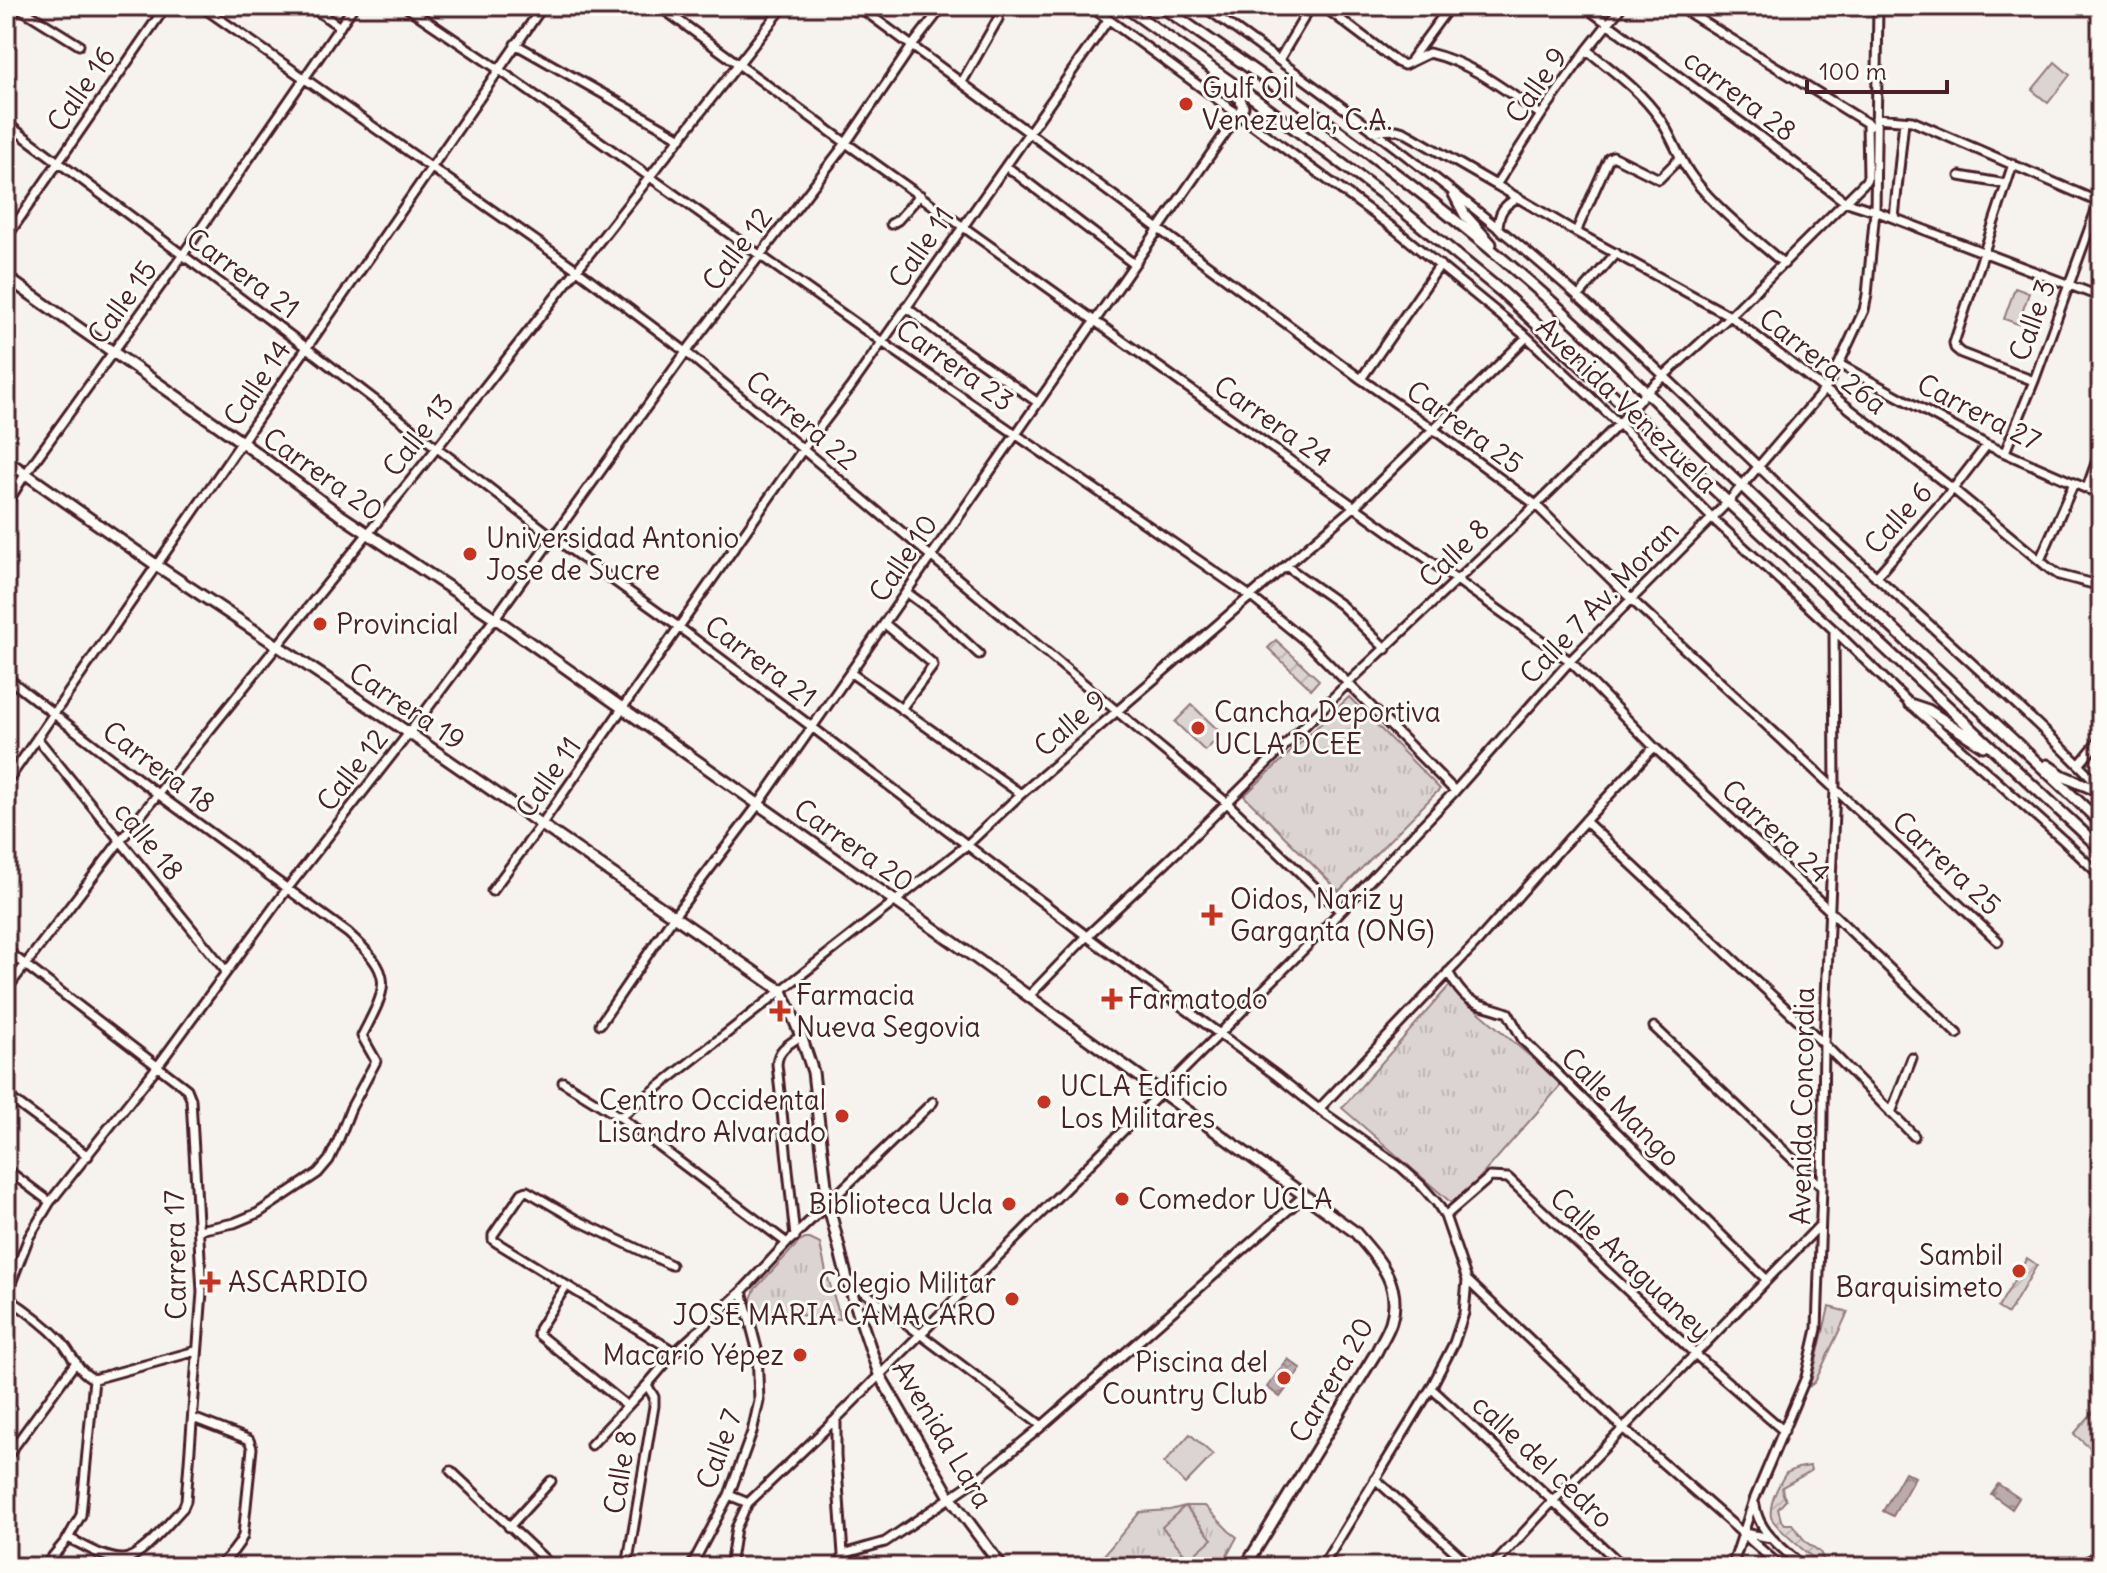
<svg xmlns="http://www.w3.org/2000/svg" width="2107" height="1573" font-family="Delius,sans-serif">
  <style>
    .grass { fill: url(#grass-tufts); stroke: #937a7e; stroke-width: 2 }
    .garden { fill: url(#garden-furrows); stroke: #937a7e; stroke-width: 2 }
    .pitch { fill: #dcd4d2; stroke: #937a7e; stroke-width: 2 }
    .water { fill: url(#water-ripples); stroke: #8e7378; stroke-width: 2 }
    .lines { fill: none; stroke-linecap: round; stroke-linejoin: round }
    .minor-casing { stroke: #4a1f2b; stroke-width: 13 }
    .tertiary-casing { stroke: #4a1f2b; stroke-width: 15 }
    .minor { stroke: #fdfcf7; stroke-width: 7 }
    .tertiary { stroke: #fdfcf7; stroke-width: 9 }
    .poi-dot { fill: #c8321e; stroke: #fdfcf7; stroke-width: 3 }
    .labels { text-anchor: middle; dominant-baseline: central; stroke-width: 6; stroke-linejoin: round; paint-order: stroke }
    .street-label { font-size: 28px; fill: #4a1f2b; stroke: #fdfcf7 }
    .poi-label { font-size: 28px; fill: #4a1f2b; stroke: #fdfcf7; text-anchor: start }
  </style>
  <defs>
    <pattern id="grass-tufts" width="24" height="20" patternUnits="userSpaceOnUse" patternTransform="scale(2)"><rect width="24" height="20" fill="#dcd4d2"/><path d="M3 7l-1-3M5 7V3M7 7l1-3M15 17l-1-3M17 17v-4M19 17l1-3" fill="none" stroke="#beb6b4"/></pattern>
    <pattern id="garden-furrows" width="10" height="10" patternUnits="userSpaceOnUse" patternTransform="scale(2)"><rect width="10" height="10" fill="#dcd4d2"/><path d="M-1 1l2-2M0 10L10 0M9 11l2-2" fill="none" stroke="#beb6b4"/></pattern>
    <pattern id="water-ripples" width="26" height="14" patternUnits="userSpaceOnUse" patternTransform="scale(2)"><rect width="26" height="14" fill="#bbabac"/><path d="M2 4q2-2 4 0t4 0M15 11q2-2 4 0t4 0" fill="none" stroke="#9a8b8c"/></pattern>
  </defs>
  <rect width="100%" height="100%" fill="#f6f3ef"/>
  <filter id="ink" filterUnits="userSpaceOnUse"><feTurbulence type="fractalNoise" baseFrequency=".0125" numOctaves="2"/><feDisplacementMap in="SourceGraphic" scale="16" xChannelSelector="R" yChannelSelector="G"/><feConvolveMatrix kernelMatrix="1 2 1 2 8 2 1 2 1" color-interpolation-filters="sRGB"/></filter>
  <g filter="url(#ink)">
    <path class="grass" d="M1349,697L1440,789L1339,891L1244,796Z
      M1449,986L1562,1084L1455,1206L1342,1108Z
      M805,1239H810L820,1244L826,1272L841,1319L758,1311L753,1309L751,1299L755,1289L799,1242Z
      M1829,1307L1848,1312L1815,1382L1810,1386Z
      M2101,1403V1458L2074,1434Z
      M1185,1506H1205L1229,1531L1237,1537L1221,1567H1094L1140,1512L1170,1510Z"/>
    <path class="garden" d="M1276,640L1319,680L1311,689L1268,648Z
      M2027,1258L2037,1265L2008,1314L1998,1308Z
      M1810,1466L1811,1471L1782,1487L1783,1494L1786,1500L1778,1509L1781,1520L1785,1524H1792L1806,1542L1820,1552L1827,1567H1824C1813,1558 1774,1527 1771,1517C1769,1503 1779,1484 1786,1473L1798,1468Z"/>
    <path class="pitch" d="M2055,62L2070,75L2048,103L2032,90Z
      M2015,288L2029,293L2018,324L2004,319Z
      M1192,705L1222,734L1205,751L1175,722Z
      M1190,1434L1213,1455L1185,1484L1164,1463Z
      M1185,1506L1212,1539L1189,1559L1162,1527Z"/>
    <path class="water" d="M1288,1359L1301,1369L1280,1397L1267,1387Z
      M1905,1472L1915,1477L1893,1516L1883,1511Z
      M1998,1484L2019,1498L2012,1509L1991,1494Z"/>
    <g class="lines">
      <defs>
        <path id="minor" d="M201,6L576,269L686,352L1227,803L1340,911
          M310,6L340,27
          M405,6L498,69L882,342L1250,596L1309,644L1455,791
          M659,6L846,143L1570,661L1654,747L1829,910L1957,1034
          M858,6L1361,379L1433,429L1536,505L1631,599L1998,941
          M1090,6L1396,230L1527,337L1619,424L1712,518L1834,630L1910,704L2063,840L2101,876
          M1203,6C1303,77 1402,150 1498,228C1612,320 1715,427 1822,527C1915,613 2012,696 2101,787
          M1323,6L1397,62L1404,65L1429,53C1472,63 1505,90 1541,115
          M1584,6L1754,132L1844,201L1875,211L2101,297
          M1622,6L1587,50L1541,115L1496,185L1576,232L1730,316L1953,489L2050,569L2059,575L2101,586
          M1678,6L1870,125
          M18,7L79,45
          M6,26L18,6
          M515,44L681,138
          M1587,50C1613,71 1641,91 1660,119C1673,138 1679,160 1693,178C1718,211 1753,237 1784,264
          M1411,59L1450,6
          M1279,60L1311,6
          M962,82L998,19
          M1876,118L1912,121L2101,203
          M6,123L307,348L553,537L680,628L812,727L1105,950L1277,1076L1325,1114L1401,1167L1421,1185L1437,1203L1445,1216L1467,1280L1464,1313L1454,1343L1431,1388L1322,1567
          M1373,131L1397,130L1404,132L1496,185
          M2013,164L1954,343L1955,348L1961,353L2034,381
          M1006,166L1134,264
          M1960,176L2006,184
          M1894,218L1904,121
          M891,224L898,220L920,195
          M1498,228C1499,212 1503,206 1517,198
          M1576,232L1609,158L1613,156L1659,179L1680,158
          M6,238L166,6
          M1578,297L1616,253
          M906,307L939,333L1037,402
          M1839,364L1987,445L2101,495
          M1361,379L1440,265
          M2005,452L2034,381L2099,202
          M2087,488L2101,449
          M6,505L26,473L182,256L354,6
          M2040,560L2074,483
          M1286,566L1341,605L1386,649
          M1876,577L1953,489L1987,445
          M906,592L936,614L979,654
          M885,624L932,663L933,666L901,709
          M851,673L1021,794
          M6,677L159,795L348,933C394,975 389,984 362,1036L376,1061L351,1108L338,1141L329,1160L318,1173L258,1213L234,1223L199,1230
          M37,738L226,971
          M2079,765L2101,738
          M6,783L543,6
          M1585,821L1824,1044L1914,1136
          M492,891L541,825L803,449L850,388L1108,20
          M6,950L187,1089L191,1099L202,1292L186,1501L183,1508C170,1521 139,1561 121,1559C102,1558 84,1545 68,1538
          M1448,972C1468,1007 1473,1001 1508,1013L1523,1040L1767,1280
          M6,990L120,841L436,449L784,6
          M1029,996L1087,936L1179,850L1348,683L1536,505L1619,424L1646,392L1730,316L1865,182L1868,177L1867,123
          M600,1024L674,916L758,805L1238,115
          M1654,1027L1822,1187
          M563,1082L620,1117L787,1243
          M6,1095L88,1156
          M1319,1109L1479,940L1585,821L1654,747
          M1891,1113L1912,1058
          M620,1117L968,844L1021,794L1355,506L1527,337
          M6,1169L50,1202
          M1445,1216L1490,1177L1508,1178L1695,1354L1784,1431
          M795,1237L777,1064C778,1049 789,1044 801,1036
          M671,1265L577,1220L527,1191L522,1193L493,1235V1240L499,1244L675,1352
          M847,1279L1042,1426
          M1467,1280L1624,1429L1781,1567
          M566,1286L539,1329L538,1334L627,1406
          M6,1296L29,1237L50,1202L157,1067L287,889L409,733L495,618L686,352L846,143L912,46L943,6
          M6,1297C26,1310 44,1323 61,1341C72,1354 78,1372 94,1379L196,1351
          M1431,1388L1624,1567
          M193,1418L242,1437L249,1440L252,1448L243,1536C237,1549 228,1558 218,1567
          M591,1445L647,1385L675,1352L742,1291L787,1243L933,1102
          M6,1458L76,1362
          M451,1471L553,1567
          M1375,1479L1472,1567
          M729,1495L748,1503L736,1528L730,1567
          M748,1503L836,1419
          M1755,1505C1758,1533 1784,1549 1804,1567
          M509,1527L551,1481
          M1744,1533L1771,1538
          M843,1554L885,1542L979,1478L1042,1426L1305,1195
          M44,1567L68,1538L81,1515L94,1379
          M627,1567L654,1406V1397L647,1385
          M691,1567L729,1495L752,1432L759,1401L757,1349L742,1291
          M842,1567L843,1554L836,1456V1419L1315,938L1455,791L1570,661L1728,502L1825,389L1839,364L1864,310L1867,295L1875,211L1878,6
          M1492,1567L1553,1501L1820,1225
          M1732,1567L1754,1500L1806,1377L1817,1329L1822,1187L1824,1044L1835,789L1834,630"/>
        <path id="tertiary" d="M1124,6L1256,100L1385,196L1502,292L2101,849
          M1161,6C1286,92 1412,180 1527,280C1601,344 1669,416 1740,484C1859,599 1982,709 2101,823
          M1214,75L1240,99L1243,107L1238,115
          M1454,194L1465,215L1491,244
          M6,277L243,443L340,515L495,618L977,959L1355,1232C1378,1259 1403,1284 1391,1322C1388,1332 1381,1342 1377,1351L1245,1567
          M6,460L156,565L409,733L782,991L801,1036L813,1072L828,1203L847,1279L879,1374L950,1497L1002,1567
          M1910,704L1928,710L1983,746
          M2047,765L2063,776L2101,792
          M2076,1567L2101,1557"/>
      </defs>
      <use href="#minor" class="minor-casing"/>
      <use href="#tertiary" class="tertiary-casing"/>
      <use href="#minor" class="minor"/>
      <use href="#tertiary" class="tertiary"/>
    </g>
  </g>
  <g class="poi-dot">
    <circle cx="1186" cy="104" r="8"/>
    <circle cx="470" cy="554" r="8"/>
    <circle cx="320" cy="624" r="8"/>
    <circle cx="1198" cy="728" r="8"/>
    <path d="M1208 903h8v8h8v8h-8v8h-8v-8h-8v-8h8z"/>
    <path d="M1108 987h8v8h8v8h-8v8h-8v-8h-8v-8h8z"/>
    <path d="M776 999h8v8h8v8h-8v8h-8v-8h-8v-8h8z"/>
    <circle cx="1044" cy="1102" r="8"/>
    <circle cx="842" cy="1116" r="8"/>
    <circle cx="1122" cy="1199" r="8"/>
    <circle cx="1009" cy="1204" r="8"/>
    <circle cx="2019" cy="1271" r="8"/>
    <path d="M206 1270h8v8h8v8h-8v8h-8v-8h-8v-8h8z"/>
    <circle cx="1012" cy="1299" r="8"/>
    <circle cx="800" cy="1355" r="8"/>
    <circle cx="1284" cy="1378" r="8"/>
  </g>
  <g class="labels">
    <g class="street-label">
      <text transform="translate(1536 85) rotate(-55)">Calle 9</text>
      <text transform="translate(81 89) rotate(-55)">Calle 16</text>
      <text transform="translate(1740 95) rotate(37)">carrera 28</text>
      <text transform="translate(921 247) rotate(-55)">Calle 11</text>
      <text transform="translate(737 249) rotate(-53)">Calle 12</text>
      <text transform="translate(243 273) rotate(36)">Carrera 21</text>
      <text transform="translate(122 302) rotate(-54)">Calle 15</text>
      <text transform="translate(2032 320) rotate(-70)">Calle 3</text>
      <text transform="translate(1823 361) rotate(38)">Carrera 26a</text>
      <text transform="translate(955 365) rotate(35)">Carrera 23</text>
      <text transform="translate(257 383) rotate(-56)">Calle 14</text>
      <text transform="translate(1627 405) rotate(44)">Avenida Venezuela</text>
      <text transform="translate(1979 412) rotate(27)">Carrera 27</text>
      <text transform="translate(802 420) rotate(40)">Carrera 22</text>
      <text transform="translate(1273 421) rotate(35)">Carrera 24</text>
      <text transform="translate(1465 427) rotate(36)">Carrera 25</text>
      <text transform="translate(418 435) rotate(-52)">Calle 13</text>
      <text transform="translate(323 474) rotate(35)">Carrera 20</text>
      <text transform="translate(1898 518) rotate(-48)">Calle 6</text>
      <text transform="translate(1454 553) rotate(-44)">Calle 8</text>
      <text transform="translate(903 558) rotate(-56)">Calle 10</text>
      <text transform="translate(1599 602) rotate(-46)">Calle 7 Av. Moran</text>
      <text transform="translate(761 661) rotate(37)">Carrera 21</text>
      <text transform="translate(407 706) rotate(34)">Carrera 19</text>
      <text transform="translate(1070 723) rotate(-41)">Calle 9</text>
      <text transform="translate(159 767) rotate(37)">Carrera 18</text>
      <text transform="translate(352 770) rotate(-52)">Calle 12</text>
      <text transform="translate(548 777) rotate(-55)">Calle 11</text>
      <text transform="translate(1776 831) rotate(43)">Carrera 24</text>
      <text transform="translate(149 841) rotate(51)">calle 18</text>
      <text transform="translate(854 845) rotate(35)">Carrera 20</text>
      <text transform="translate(1947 863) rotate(43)">Carrera 25</text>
      <text transform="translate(1802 1106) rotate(-89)">Avenida Concordia</text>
      <text transform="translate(1621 1107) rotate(45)">Calle Mango</text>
      <text transform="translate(175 1255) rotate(-91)">Carrera 17</text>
      <text transform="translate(1631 1264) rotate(43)">Calle Araguaney</text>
      <text transform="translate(1331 1380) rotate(-60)">Carrera 20</text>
      <text transform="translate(943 1434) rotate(59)">Avenida Lara</text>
      <text transform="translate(719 1449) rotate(-70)">Calle 7</text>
      <text transform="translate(1543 1461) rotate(43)">calle del cedro</text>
      <text transform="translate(620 1472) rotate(-81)">Calle 8</text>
    </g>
    <g class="poi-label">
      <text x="1202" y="88">Gulf Oil<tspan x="1202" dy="32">Venezuela, C.A.</tspan></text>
      <text x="486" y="538">Universidad Antonio<tspan x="486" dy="32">Jose de Sucre</tspan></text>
      <text x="336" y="624">Provincial</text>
      <text x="1214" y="712">Cancha Deportiva<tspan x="1214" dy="32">UCLA DCEE</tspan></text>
      <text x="1230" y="899">Oidos, Nariz y<tspan x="1230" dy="32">Garganta (ONG)</tspan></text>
      <text x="796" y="995">Farmacia<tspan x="796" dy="32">Nueva Segovia</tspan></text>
      <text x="1128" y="999">Farmatodo</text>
      <text x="1060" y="1086">UCLA Edificio<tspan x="1060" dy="32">Los Militares</tspan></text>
      <text x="826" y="1100" text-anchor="end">Centro Occidental<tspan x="826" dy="32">Lisandro Alvarado</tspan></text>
      <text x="1138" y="1199">Comedor UCLA</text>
      <text x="993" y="1204" text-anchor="end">Biblioteca Ucla</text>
      <text x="2003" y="1255" text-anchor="end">Sambil<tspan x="2003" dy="32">Barquisimeto</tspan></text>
      <text x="228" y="1282">ASCARDIO</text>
      <text x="996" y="1283" text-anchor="end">Colegio Militar<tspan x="996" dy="32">JOSE MARIA CAMACARO</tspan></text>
      <text x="784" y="1355" text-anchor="end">Macario Yépez</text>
      <text x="1268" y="1362" text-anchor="end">Piscina del<tspan x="1268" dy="32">Country Club</tspan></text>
    </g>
  </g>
  <rect width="2107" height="1573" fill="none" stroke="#fdfcf7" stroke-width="32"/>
  <rect x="16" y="16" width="2075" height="1541" fill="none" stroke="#4a1f2b" stroke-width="3" filter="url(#ink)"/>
  <path d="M1807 80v12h140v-12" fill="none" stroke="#4a1f2b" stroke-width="4"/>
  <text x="1819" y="80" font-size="24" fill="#4a1f2b" stroke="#fdfcf7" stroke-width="6" paint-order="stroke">100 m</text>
</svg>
